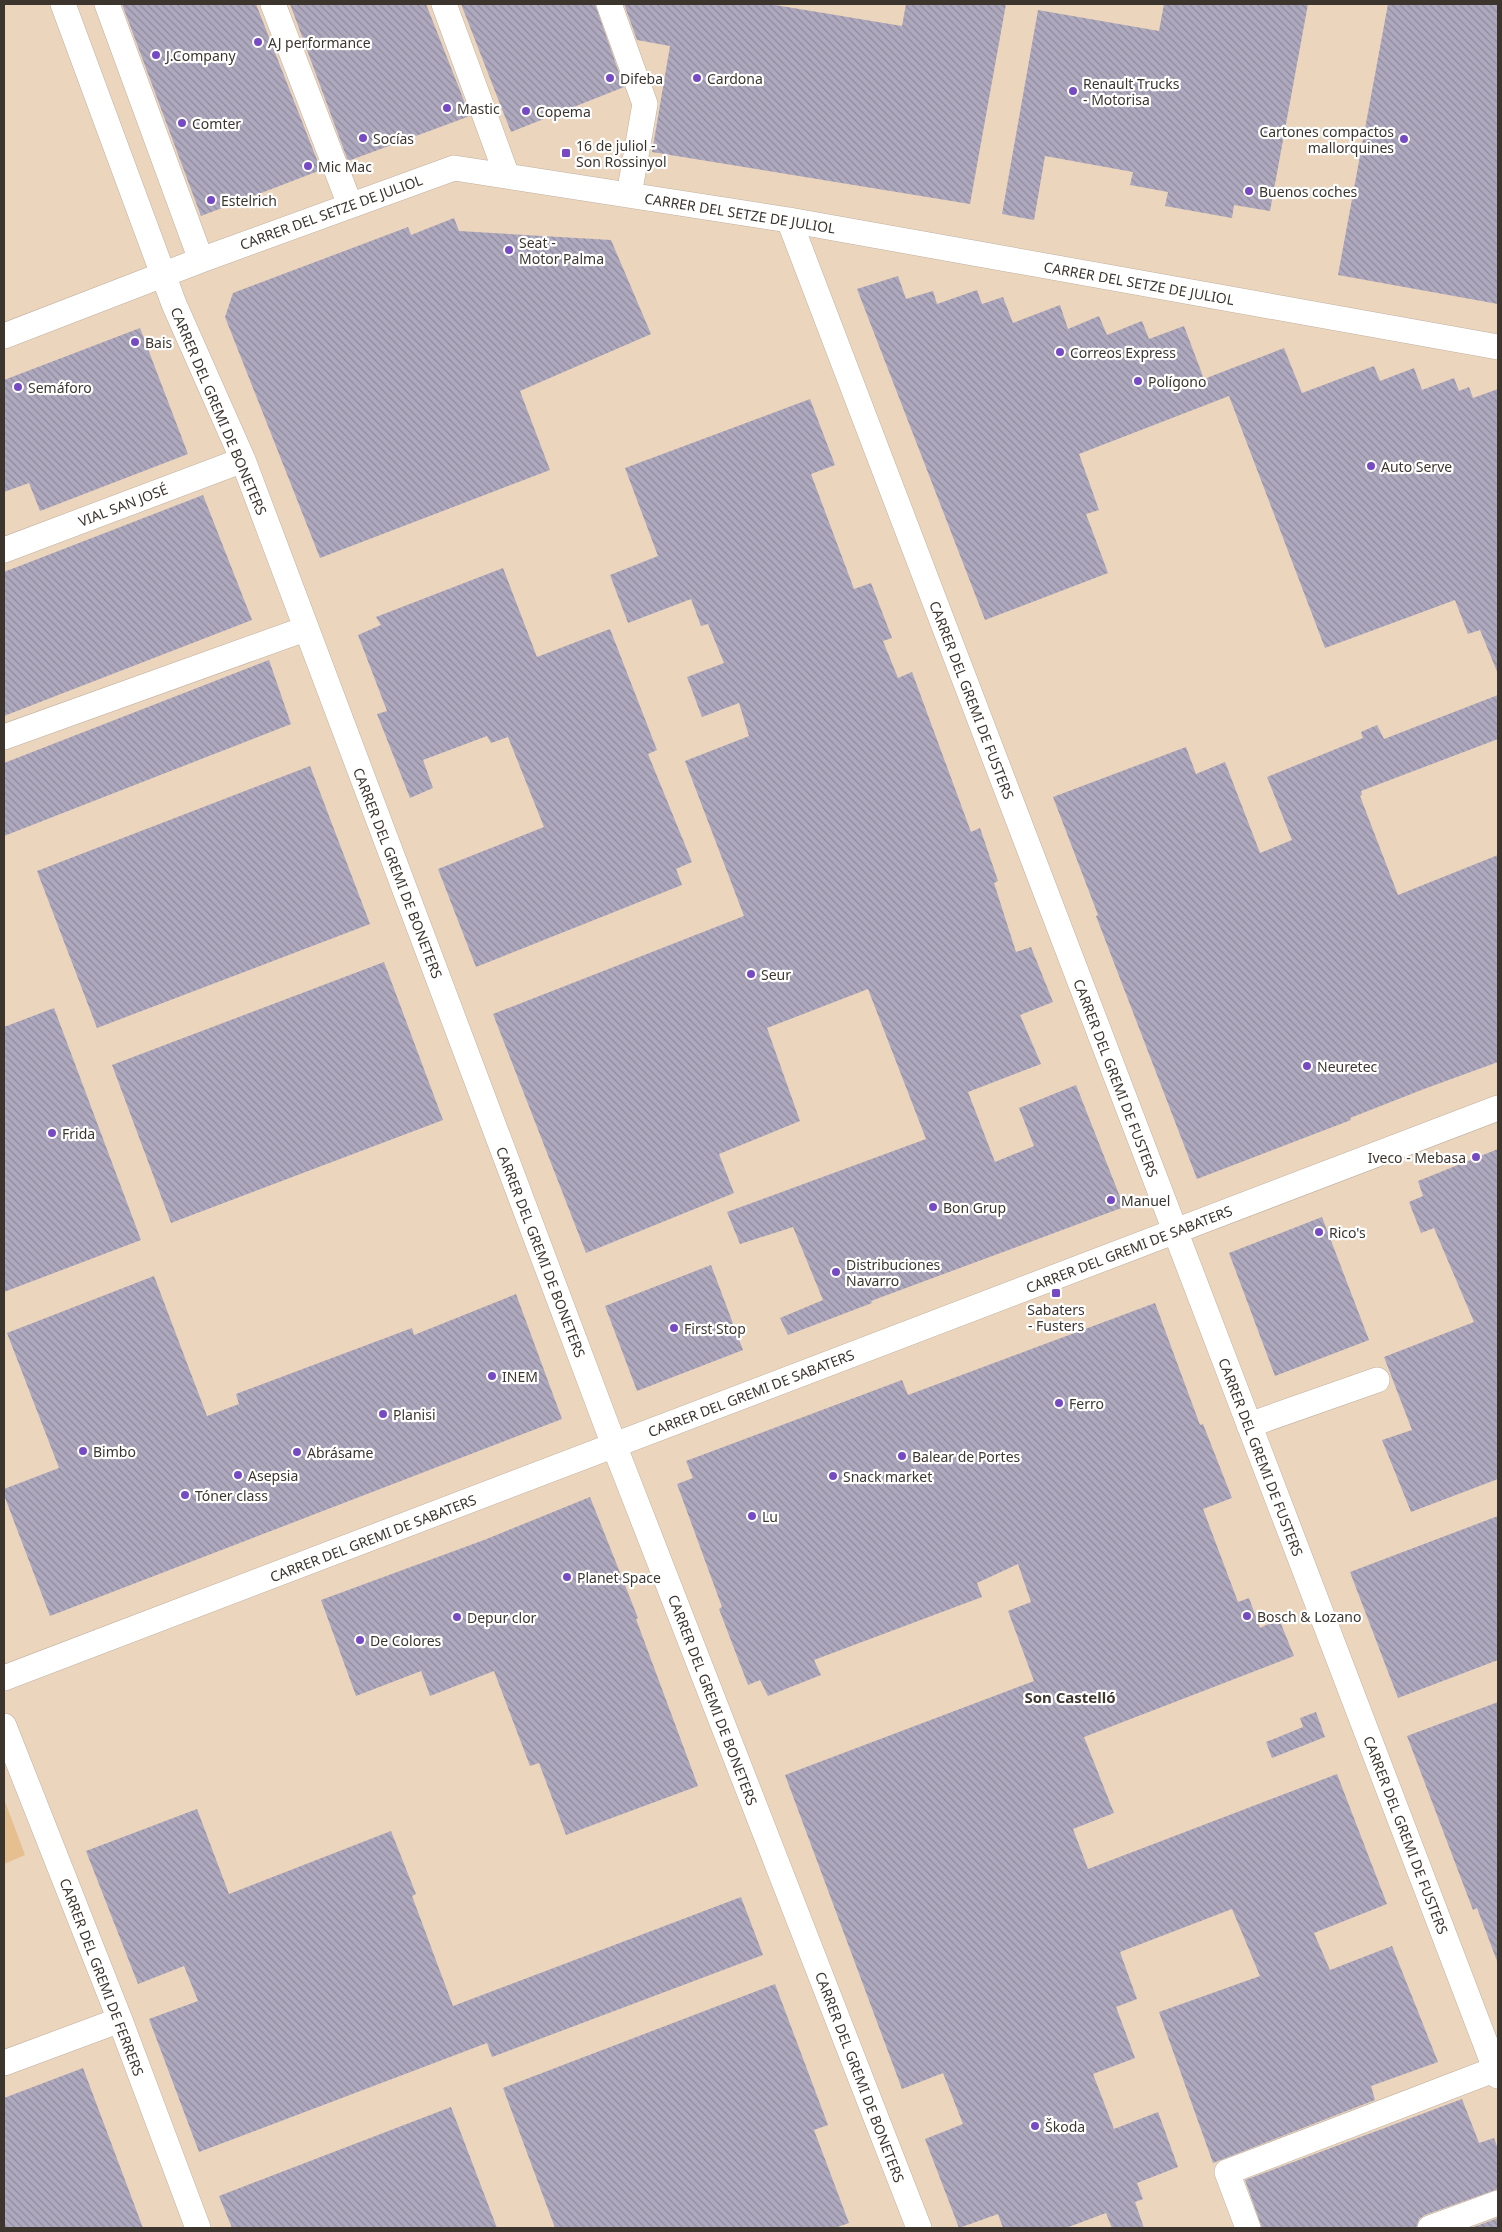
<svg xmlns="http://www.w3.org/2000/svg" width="1502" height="2232" font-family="'Noto Sans',sans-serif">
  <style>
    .built { fill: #ebd5bd }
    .green { fill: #e6bf90 }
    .building { fill: url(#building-back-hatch) }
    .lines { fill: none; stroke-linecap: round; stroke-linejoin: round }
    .minor-casing { stroke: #c0b09f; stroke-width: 26 }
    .minor { stroke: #fff; stroke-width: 25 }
    .poi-dot { fill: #764ac2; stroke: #fff; stroke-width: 2 }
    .labels { text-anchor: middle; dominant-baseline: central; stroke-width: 4.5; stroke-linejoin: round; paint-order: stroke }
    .poi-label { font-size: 14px; fill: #3b352e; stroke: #fff; text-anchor: start }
    .street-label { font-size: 14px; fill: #3b352e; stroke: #fff }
    .neighbourhood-label { font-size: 15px; font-weight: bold; fill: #3b352e; stroke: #fff }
  </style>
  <defs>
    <pattern id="building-back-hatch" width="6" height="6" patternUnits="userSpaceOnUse" patternTransform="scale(1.25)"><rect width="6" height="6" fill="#aea9be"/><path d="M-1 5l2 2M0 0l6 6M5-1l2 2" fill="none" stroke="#8f8a9b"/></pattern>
  </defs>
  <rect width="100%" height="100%" fill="#f2e2d0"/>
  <path class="built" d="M4,4H1498V2228H4Z"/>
  <path class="green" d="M4,1799L25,1855L4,1864Z"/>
  <path class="building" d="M122,4H256L321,170L201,216Z
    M290,4H426L470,116L348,161Z
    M461,4H595L624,87L511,132Z
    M624,4H769L902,26L906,4H1006L970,204L652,152L670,46L637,40Z
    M1164,4H1308L1270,211L1234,205L1232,218L1165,206L1168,192L1130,185L1133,172L1045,156L1034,220L1002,214L1038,10L1159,31Z
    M1388,4H1498V304L1338,275Z
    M454,218L459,231L611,240L651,334L520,391L550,470L320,558L225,317L233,293L408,227L411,235Z
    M898,276L906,299L933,291L937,304L977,290L982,304L1003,297L1013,323L1060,305L1068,329L1099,316L1107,335L1142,321L1149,339L1184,326L1204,379L1284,348L1302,393L1374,366L1380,381L1414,368L1422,390L1454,378L1459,391L1469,387L1473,398L1498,389V674L1480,630L1468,634L1455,600L1325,648L1229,396L1079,454L1099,510L1086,514L1108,573L985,620L857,289Z
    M140,328L188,454L40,511L29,483L4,492V380Z
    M810,399L835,465L811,474L854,589L871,583L892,638L883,641L898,678L912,672L971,832L980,828L998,881L994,883L1016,952L1031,947L1053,1002L1020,1015L1041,1064L968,1092L995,1162L1034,1146L1019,1108L1076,1085L1124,1207L871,1301L872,1303L788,1335L780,1318L823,1300L793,1227L740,1244L727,1212L926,1139L868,989L767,1028L800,1121L719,1154L734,1193L586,1253L493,1014L744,916L685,761L749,736L739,703L702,717L687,677L724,663L708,624L701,626L691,599L628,623L610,575L658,556L625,468Z
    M203,495L252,620L4,716V572Z
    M503,568L537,657L610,629L657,750L648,754L692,862L676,869L682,885L476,967L438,869L544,827L508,737L491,743L487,736L423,760L433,788L410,798L377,714L387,711L358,635L381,625L376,617Z
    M269,660L291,724L4,836V763Z
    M1498,695V739L1361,791L1362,795L1360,796L1398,895L1498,855V1062L1424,1089L1350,1118L1351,1120L1197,1179L1096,916L1098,915L1053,797L1186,747L1196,774L1225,762L1260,853L1292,840L1267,777L1363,738L1361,732L1377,725L1384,739Z
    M310,766L370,924L97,1028L37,871Z
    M384,962L443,1120L171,1223L112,1065Z
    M54,1008L141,1240L4,1292V1027Z
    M1498,1149V1479L1411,1512L1382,1440L1412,1430L1384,1357L1474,1322L1434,1228L1421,1233L1409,1202L1423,1196L1418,1181Z
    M1322,1217L1369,1340L1275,1376L1229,1253Z
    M711,1265L743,1350L637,1391L605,1306Z
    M154,1276L207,1416L239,1404L236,1394L412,1328L414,1335L516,1294L562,1419L50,1616L4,1495V1489L59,1468L7,1333Z
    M1155,1303L1200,1425L1203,1424L1232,1498L1203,1509L1238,1602L1249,1598L1260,1628L1279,1619L1294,1656L1084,1737L1114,1813L1073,1829L1088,1869L1337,1774L1387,1904L1314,1933L1330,1970L1392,1946L1438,2062L1371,2086L1375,2100L1213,2163L1159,2012L1260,1976L1232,1909L1120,1952L1137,1999L1116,2007L1135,2058L1093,2074L1114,2129L1158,2112L1178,2167L1137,2183L1143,2199L1135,2202L1144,2228H1112L1106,2213L1066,2228H1003L998,2214L959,2228L925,2139L963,2124L943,2073L902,2089L785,1775L1034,1681L1008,1611L1031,1602L1018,1564L977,1583L982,1597L814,1660L821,1675L768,1696L760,1680L748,1685L719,1609L722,1607L677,1484L693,1478L686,1461L902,1380L908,1395Z
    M590,1497L638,1618L636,1619L698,1786L566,1835L539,1763L530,1766L494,1671L430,1696L421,1671L356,1696L321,1600L484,1540Z
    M1498,1516V1660L1398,1698L1350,1572Z
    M1498,1702V1961H1497L1477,1908L1473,1910L1407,1736Z
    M1316,1712L1325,1737L1272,1758L1266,1742L1303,1727L1300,1718Z
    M197,1809L229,1894L391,1831L416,1894L412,1896L453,2006L741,1897L763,1955L492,2057L487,2043L199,2152L149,2019L198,2001L184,1966L138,1984L86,1851Z
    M775,1984L828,2125L814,2130L849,2223L835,2228H555L503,2088Z
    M83,2068L143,2228H4V2098Z
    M1462,2099L1479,2143L1494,2138L1498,2149V2189L1425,2215L1419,2219L1416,2228H1262L1245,2180Z
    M451,2107L497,2228H232L219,2196Z
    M1498,2218V2228H1471Z"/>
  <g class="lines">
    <defs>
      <path id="minor" d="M63,4L174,304L243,460L614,1445L919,2228
        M107,4L201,260
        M273,4L350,205
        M444,4L507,176
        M609,4L645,104L629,195
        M789,220L1498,2076
        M4,336L201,260L454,168L789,220L1498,347
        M4,550L243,460
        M4,737L305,629
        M1249,1425L1377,1380
        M4,1678L1498,1108
        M4,1726L120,2020L198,2228
        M4,2063L120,2020
        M1248,2228L1227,2172L1496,2069
        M1430,2228L1498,2203"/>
    </defs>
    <use href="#minor" class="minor-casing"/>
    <use href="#minor" class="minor"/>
  </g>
  <g class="poi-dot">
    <circle cx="258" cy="42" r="5"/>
    <circle cx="156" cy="55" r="5"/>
    <circle cx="610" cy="78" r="5"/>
    <circle cx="697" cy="78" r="5"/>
    <circle cx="1073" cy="91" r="5"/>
    <circle cx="447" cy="108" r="5"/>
    <circle cx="526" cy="111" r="5"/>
    <circle cx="182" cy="123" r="5"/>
    <circle cx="363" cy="138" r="5"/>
    <circle cx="1404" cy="139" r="5"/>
    <rect x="561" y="148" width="10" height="10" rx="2.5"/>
    <circle cx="308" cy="166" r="5"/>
    <circle cx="1249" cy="191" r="5"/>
    <circle cx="211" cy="200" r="5"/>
    <circle cx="509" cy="250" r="5"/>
    <circle cx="135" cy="342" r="5"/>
    <circle cx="1060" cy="352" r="5"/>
    <circle cx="1138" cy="381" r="5"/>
    <circle cx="18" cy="387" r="5"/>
    <circle cx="1371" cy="466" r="5"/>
    <circle cx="751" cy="974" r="5"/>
    <circle cx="1307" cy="1066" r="5"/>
    <circle cx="52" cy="1133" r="5"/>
    <circle cx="1476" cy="1157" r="5"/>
    <circle cx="1111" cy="1200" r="5"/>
    <circle cx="933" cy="1207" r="5"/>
    <circle cx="1319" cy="1232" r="5"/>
    <circle cx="836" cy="1272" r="5"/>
    <rect x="1051" y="1288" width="10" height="10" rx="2.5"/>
    <circle cx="674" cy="1328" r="5"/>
    <circle cx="492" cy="1376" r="5"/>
    <circle cx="1059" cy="1403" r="5"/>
    <circle cx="383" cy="1414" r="5"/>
    <circle cx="83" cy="1451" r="5"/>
    <circle cx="297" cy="1452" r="5"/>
    <circle cx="902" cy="1456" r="5"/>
    <circle cx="238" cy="1475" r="5"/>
    <circle cx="833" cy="1476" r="5"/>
    <circle cx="185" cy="1495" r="5"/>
    <circle cx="752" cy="1516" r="5"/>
    <circle cx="567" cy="1577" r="5"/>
    <circle cx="1247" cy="1616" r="5"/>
    <circle cx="457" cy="1617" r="5"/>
    <circle cx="360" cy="1640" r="5"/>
    <circle cx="1035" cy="2126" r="5"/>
  </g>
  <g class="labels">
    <g class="poi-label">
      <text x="268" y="42">AJ performance</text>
      <text x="166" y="55">J.Company</text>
      <text x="620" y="78">Difeba</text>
      <text x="707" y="78">Cardona</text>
      <text x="1083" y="83">Renault Trucks<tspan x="1083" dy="16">- Motorisa</tspan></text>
      <text x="457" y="108">Mastic</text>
      <text x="536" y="111">Copema</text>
      <text x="192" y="123">Comter</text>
      <text x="1394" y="131" text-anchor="end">Cartones compactos<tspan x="1394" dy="16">mallorquines</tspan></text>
      <text x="373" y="138">Socías</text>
      <text x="576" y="145">16 de juliol -<tspan x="576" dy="16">Son Rossinyol</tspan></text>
      <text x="318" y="166">Mic Mac</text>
      <text x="1259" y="191">Buenos coches</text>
      <text x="221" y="200">Estelrich</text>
      <text x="519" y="242">Seat -<tspan x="519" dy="16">Motor Palma</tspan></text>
      <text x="145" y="342">Bais</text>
      <text x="1070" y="352">Correos Express</text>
      <text x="1148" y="381">Polígono</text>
      <text x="28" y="387">Semáforo</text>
      <text x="1381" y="466">Auto Serve</text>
      <text x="761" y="974">Seur</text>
      <text x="1317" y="1066">Neuretec</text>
      <text x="62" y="1133">Frida</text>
      <text x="1466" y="1157" text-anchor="end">Iveco - Mebasa</text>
      <text x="1121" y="1200">Manuel</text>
      <text x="943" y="1207">Bon Grup</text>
      <text x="1329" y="1232">Rico's</text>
      <text x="846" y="1264">Distribuciones<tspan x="846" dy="16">Navarro</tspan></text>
      <text x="1056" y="1309" text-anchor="middle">Sabaters<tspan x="1056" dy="16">- Fusters</tspan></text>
      <text x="684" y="1328">First Stop</text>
      <text x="502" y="1376">INEM</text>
      <text x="1069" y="1403">Ferro</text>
      <text x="393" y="1414">Planisi</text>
      <text x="93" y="1451">Bimbo</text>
      <text x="307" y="1452">Abrásame</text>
      <text x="912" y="1456">Balear de Portes</text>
      <text x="248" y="1475">Asepsia</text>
      <text x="843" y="1476">Snack market</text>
      <text x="195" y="1495">Tóner class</text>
      <text x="762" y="1516">Lu</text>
      <text x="577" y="1577">Planet Space</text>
      <text x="1257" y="1616">Bosch &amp; Lozano</text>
      <text x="467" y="1617">Depur clor</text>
      <text x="370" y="1640">De Colores</text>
      <text x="1045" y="2126">Škoda</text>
    </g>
    <g class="street-label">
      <text transform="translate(331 212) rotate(-20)">CARRER DEL SETZE DE JULIOL</text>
      <text transform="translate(740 213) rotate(9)">CARRER DEL SETZE DE JULIOL</text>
      <text transform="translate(1139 283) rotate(10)">CARRER DEL SETZE DE JULIOL</text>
      <text transform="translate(219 411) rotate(67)">CARRER DEL GREMI DE BONETERS</text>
      <text transform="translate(123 505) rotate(-21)">VIAL SAN JOSÉ</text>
      <text transform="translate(972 700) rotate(69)">CARRER DEL GREMI DE FUSTERS</text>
      <text transform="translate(398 873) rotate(69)">CARRER DEL GREMI DE BONETERS</text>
      <text transform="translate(1116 1078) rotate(69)">CARRER DEL GREMI DE FUSTERS</text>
      <text transform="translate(1129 1249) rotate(-21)">CARRER DEL GREMI DE SABATERS</text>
      <text transform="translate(541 1252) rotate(69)">CARRER DEL GREMI DE BONETERS</text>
      <text transform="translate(751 1393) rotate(-21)">CARRER DEL GREMI DE SABATERS</text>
      <text transform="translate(1261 1457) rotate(69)">CARRER DEL GREMI DE FUSTERS</text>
      <text transform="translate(373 1538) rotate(-21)">CARRER DEL GREMI DE SABATERS</text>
      <text transform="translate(713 1700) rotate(69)">CARRER DEL GREMI DE BONETERS</text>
      <text transform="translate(1406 1835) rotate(69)">CARRER DEL GREMI DE FUSTERS</text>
      <text transform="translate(102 1977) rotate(69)">CARRER DEL GREMI DE FERRERS</text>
      <text transform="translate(860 2077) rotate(69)">CARRER DEL GREMI DE BONETERS</text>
    </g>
    <g class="neighbourhood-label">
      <text x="1070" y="1697">Son Castelló</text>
    </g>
  </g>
  <rect width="1502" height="2232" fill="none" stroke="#3b352e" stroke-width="10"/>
</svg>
